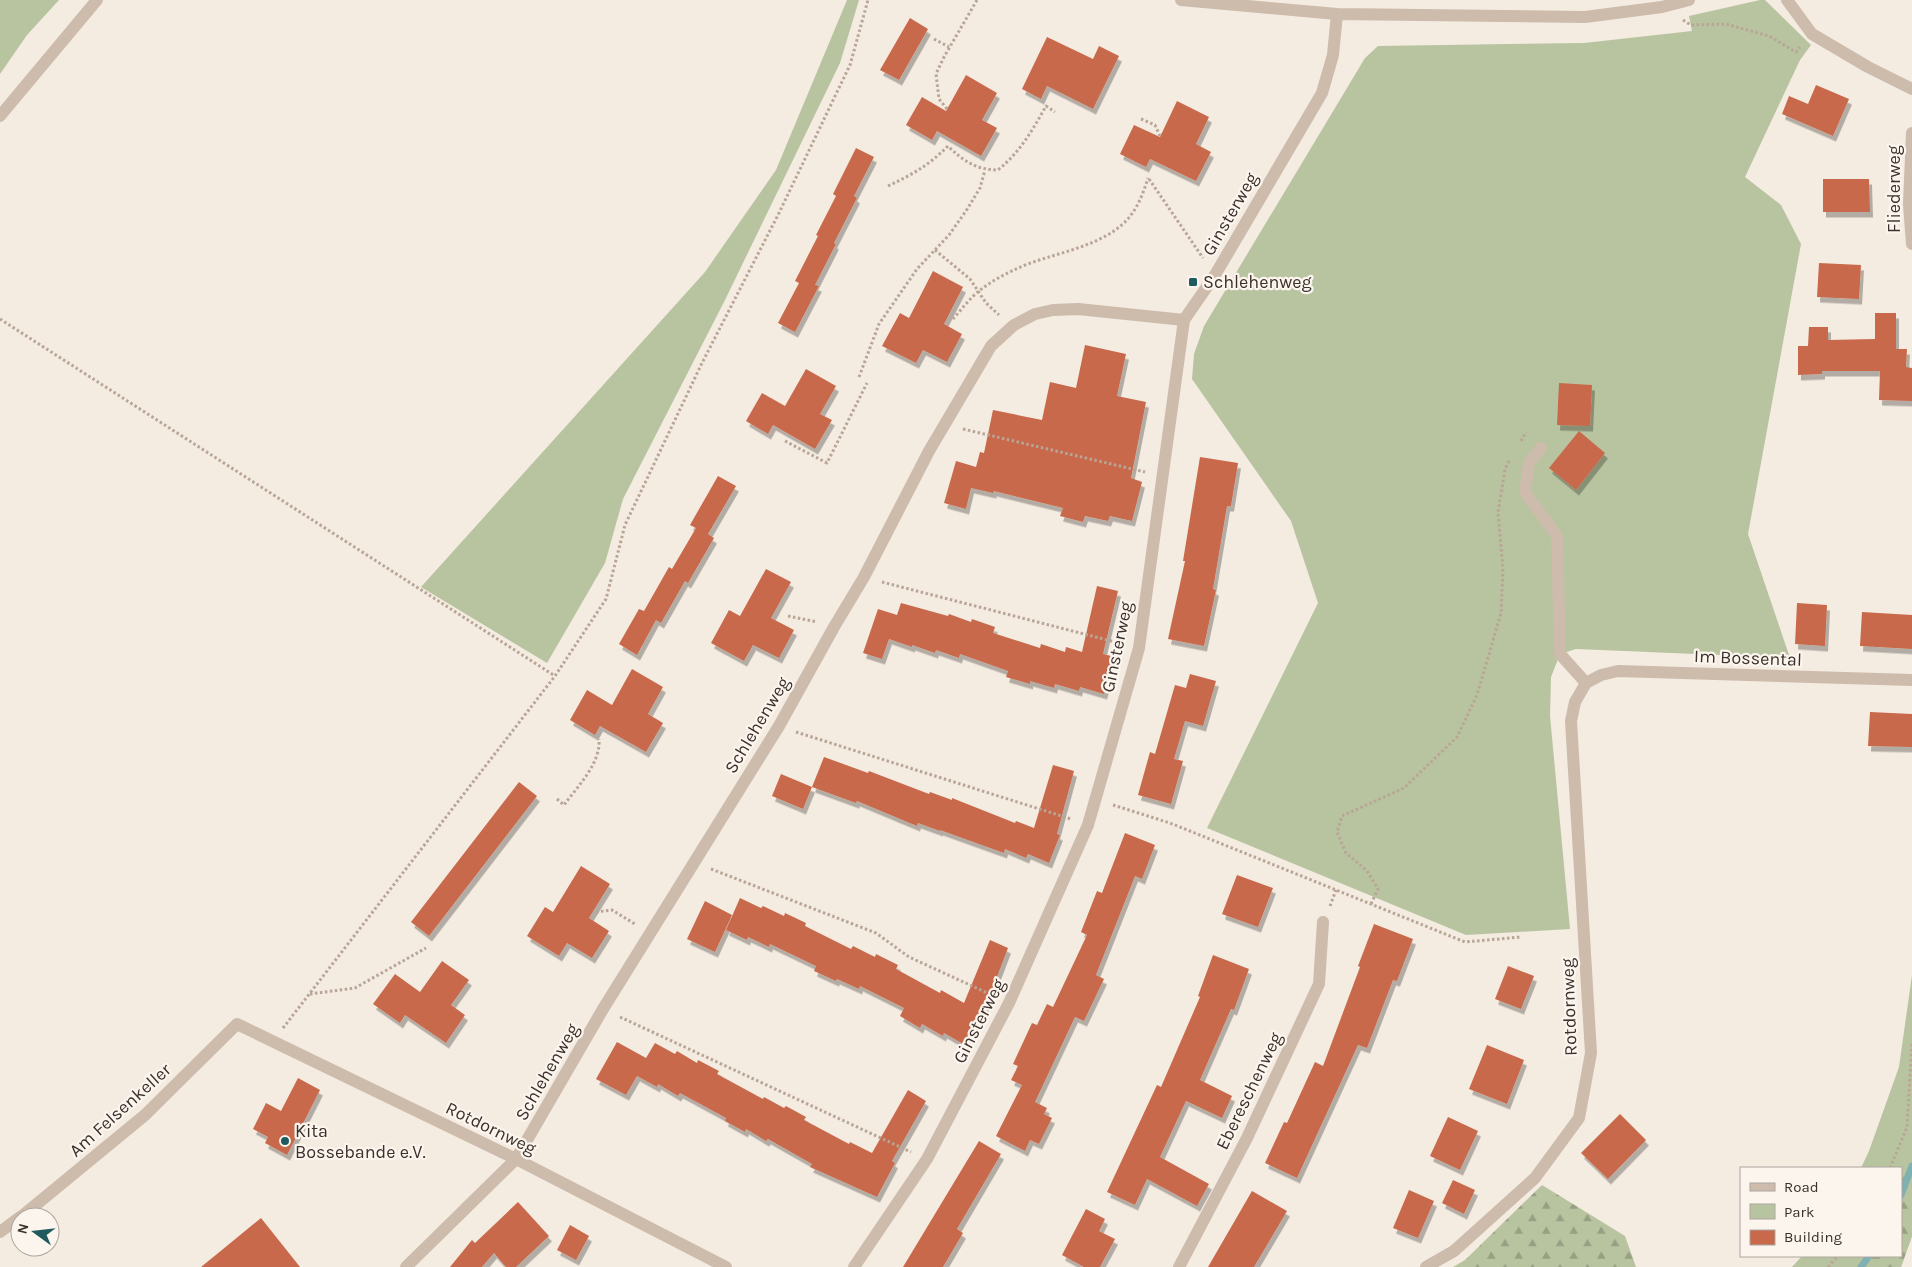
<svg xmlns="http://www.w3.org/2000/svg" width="1912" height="1267" font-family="Karla,sans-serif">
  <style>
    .green { fill: #b8c4a0 }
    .forest { fill: url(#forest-firs) }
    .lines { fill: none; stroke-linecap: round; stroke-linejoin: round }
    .stream { stroke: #7fb0b2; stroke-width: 7 }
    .building { fill: #c8694b; filter: url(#shadow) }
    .path { stroke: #b9a596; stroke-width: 3; stroke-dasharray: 2.5 2.5; stroke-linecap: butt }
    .minor { stroke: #cdbbac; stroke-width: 12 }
    .poi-dot { fill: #1f5a5e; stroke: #fbf5ee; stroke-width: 2 }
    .labels { text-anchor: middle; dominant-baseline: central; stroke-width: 4.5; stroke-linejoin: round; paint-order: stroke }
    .street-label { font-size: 18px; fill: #3b302b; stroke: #fbf5ee }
    .poi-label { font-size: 18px; fill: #3b302b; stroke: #fbf5ee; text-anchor: start }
  </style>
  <defs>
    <pattern id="forest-firs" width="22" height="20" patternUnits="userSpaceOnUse" patternTransform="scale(1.25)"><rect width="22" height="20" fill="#b8c4a0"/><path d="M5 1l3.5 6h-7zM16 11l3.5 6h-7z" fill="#97a083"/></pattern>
    <filter id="shadow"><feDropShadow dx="3" dy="5.5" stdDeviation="0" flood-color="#0004"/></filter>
  </defs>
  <rect width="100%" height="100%" fill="#f4ebe1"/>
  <path class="green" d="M0,0H59L27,35L0,74Z
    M847,0H859L840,63L725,300L623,499L605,563L547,663L421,587L705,272L776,170Z
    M1760,0H1765L1811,45L1800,60L1745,177L1781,205L1801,244L1748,534L1790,658L1576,649L1560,654L1551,677L1550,716L1570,929L1466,935L1207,828L1318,603L1291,521L1192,379L1194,354L1204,326L1365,58L1378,46L1584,43L1692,31L1689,16Z
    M1912,975V1236L1901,1267H1792L1802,1256H1901V1168H1861L1869,1151L1899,1067Z"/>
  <path class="forest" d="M1912,1153V1236L1901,1267H1854L1861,1256H1901V1178Z
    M1542,1185L1625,1236L1636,1267H1453L1465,1260Z"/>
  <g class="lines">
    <path class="stream" d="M1901,1195L1912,1166
      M1861,1267L1869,1256"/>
  </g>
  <path class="building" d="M910,18L928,29L899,80L880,70Z
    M1047,37L1093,59L1099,46L1119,56L1093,109L1047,86L1041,99L1022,89Z
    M966,75L997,93L982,120L997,128L981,156L937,131L932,140L906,125L922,97L946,111Z
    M1816,85L1849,99L1833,136L1782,114L1789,96L1808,104Z
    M1177,101L1209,117L1196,144L1211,152L1196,181L1150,159L1146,167L1120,154L1134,125L1160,137Z
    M856,148L874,157L854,196L857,198L834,243L836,244L815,285L819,286L795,332L778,323L799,283L795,281L818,236L816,235L836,196L833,194Z
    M1823,179H1869L1870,212H1823Z
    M1819,263L1861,265L1859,299L1817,297Z
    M933,271L963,287L944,324L962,334L947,362L923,350L916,363L882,346L900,313L909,318Z
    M1875,313H1896V349H1907L1906,367L1912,368V401L1879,400L1880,371H1822V374L1798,375V346H1808L1809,327H1828V340L1875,339Z
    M1085,345L1126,354L1117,396L1146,402L1131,478L1142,482L1132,521L1110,516L1108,521L1085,516L1083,522L1060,516L1063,508L994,491L993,493L971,488L966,509L944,503L956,461L976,467L980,452L984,453L993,410L1042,420L1050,382L1076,388Z
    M806,369L836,386L820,414L832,420L815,449L773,425L768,434L746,421L762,393L785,406Z
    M1559,383L1592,385L1590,426L1557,425Z
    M1579,431L1605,453L1576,490L1549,468Z
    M1200,457L1238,463L1231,506H1227L1213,589L1216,590L1204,646L1168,639L1185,561H1183Z
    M718,476L736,486L708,534L714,538L688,583L685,581L661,623L656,620L637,655L619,644L639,609L644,611L669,567L672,569L696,528L690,525Z
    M766,569L791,582L771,618L794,630L779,658L753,645L744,661L711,643L729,610L740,616Z
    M1097,586L1118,591L1103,654L1115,657L1104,694L1080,687L1079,691L1055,684L1054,688L1030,681V684L1006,677L1008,671L960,654L959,658L936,650L935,653L912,645V647L889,639L882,659L863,653L878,609L897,615L901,603L948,616L949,614L971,622L972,619L995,627L993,633L1040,648L1041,644L1065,652L1066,647L1082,652Z
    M1797,603L1827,605L1825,646L1795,644Z
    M1862,612L1912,615V649L1860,646Z
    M632,669L663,687L648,714L663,723L646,752L600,726L595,735L570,720L587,690L612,705Z
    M1190,674L1216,681L1203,726L1185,721L1174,759L1183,761L1171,804L1138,795L1150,752L1155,754L1175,685L1186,688Z
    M1870,712L1912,714V747L1868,746Z
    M824,757L868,773L869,771L929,794L930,792L952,800V798L1015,823L1016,821L1034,828L1053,765L1074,771L1057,834L1060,835L1049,863L1028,854L1026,858L1005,849L1004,853L940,830V831L918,823L917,826L857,801L856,803L812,787Z
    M781,774L812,787L803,809L772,796Z
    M519,782L537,796L429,936L411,922Z
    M1125,833L1155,845L1142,879L1135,876L1096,975L1104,979L1084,1021L1075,1017L1035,1102L1047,1108L1044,1114L1052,1118L1039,1144L1030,1140L1025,1151L996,1136L1022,1085L1011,1080L1018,1066L1013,1064L1032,1023L1037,1025L1047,1004L1053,1007L1087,935L1081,932L1097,891L1102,893Z
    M581,866L610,884L589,918L609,931L592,958L567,943L559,956L527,936L545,907L553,912Z
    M1237,875L1273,888L1258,927L1222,914Z
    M740,898L761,908L763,906L784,916L785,913L806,923L805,926L851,949L853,946L875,957L876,954L898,965L896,969L940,993L941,990L964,1003L990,940L1008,948L984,1011L965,1045L944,1033L943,1036L922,1024L920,1028L900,1016L904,1008L860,986L859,989L837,979L836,981L814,971L816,966L770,944L769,947L748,937L747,940L726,930Z
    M705,901L732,915L715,952L687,939Z
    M1374,924L1413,939L1397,981L1393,980L1367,1048L1358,1045L1297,1178L1265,1163L1284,1122L1287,1123L1315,1062L1323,1066L1360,967L1358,966Z
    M1213,955L1249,969L1234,1010L1231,1009L1200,1080L1232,1096L1222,1118L1186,1101L1160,1157L1209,1184L1197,1206L1147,1179L1135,1205L1107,1192L1157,1085L1161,1087L1200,997L1198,996Z
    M442,961L469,980L451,1005L465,1015L446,1043L405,1015L400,1023L373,1004L395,974L420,992Z
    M1508,966L1534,976L1521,1009L1495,999Z
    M617,1042L646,1058L655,1043L675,1054L677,1051L697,1063L698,1060L719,1071L717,1074L763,1099L764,1097L784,1108L786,1106L806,1117L804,1120L849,1144L850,1142L872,1153L908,1090L926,1101L892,1161L895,1163L877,1197L810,1167L812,1164L768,1139L766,1141L746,1129L745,1132L725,1121L726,1118L680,1093L678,1096L658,1084L657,1087L637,1076L626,1095L596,1079Z
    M1487,1045L1524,1060L1507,1104L1469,1089Z
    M298,1078L320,1090L287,1155L265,1143L268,1137L253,1129L266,1103L281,1111Z
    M1620,1114L1646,1140L1608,1179L1581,1153Z
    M1448,1117L1478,1131L1460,1170L1430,1156Z
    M979,1141L1001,1154L957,1229L963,1233L943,1267H903Z
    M1453,1180L1475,1190L1464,1214L1442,1203Z
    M1409,1190L1434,1201L1418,1238L1393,1228Z
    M1252,1191L1287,1211L1254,1267H1208Z
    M518,1202L549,1236L516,1267H506L494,1253L482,1267H450L472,1240L475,1243Z
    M1086,1209L1105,1219L1099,1231L1115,1239L1100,1267H1084L1062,1255Z
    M261,1218L300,1267H201L217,1254Z
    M570,1225L589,1236L576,1260L557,1250Z"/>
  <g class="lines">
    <path class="path" d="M1683,20L1691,25L1726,24L1769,36L1796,52L1800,47
      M934,39L949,47
      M947,109L939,99L936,74L944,57L977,0
      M1141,119L1155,125L1160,136
      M1149,179L1203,258
      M888,186C913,174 928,166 948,146C963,161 977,170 998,170C1020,152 1032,131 1046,106L1055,112
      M935,250L970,279L986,303L999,315
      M0,319L555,676
      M953,319C961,310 971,297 979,291C990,282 1003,275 1016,269C1050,253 1097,249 1125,222C1137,210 1143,194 1148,178
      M859,377L879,324L917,269L949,235L966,211L980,188L985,170
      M963,429L1145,472
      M785,441L827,463L867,383
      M1521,441L1526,432
      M882,582L1123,644
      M788,616L817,622
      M796,732L1071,819
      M557,799L564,805C578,786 601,763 599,739
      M1113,805L1170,823L1465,942L1521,937
      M711,869L876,933L909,957L994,996
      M1371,904L1378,889L1367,871L1346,853L1337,832L1342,816L1404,788L1457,737L1477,695L1501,613L1503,568L1498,513L1505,469L1510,459
      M1330,906L1336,890
      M596,912L612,910L635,924
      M310,994L355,988L426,948
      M620,1017L911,1152
      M283,1028L555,676L606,599L625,525L702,363L779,213L850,65L868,0
      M1890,1168L1907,1127L1912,1043
      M1828,1267L1838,1256"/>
    <path class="minor" d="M1181,0L1337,14L1585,17L1662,7L1689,0
      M1787,0L1812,34L1868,67L1912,89
      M0,116L97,0
      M1912,133L1909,204L1912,244
      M1541,448L1529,463L1525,492L1557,536L1560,654L1586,683
      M1586,683L1601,675L1618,671L1912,680
      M21,1217L145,1115L237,1024L516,1159L726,1267
      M0,1232L20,1217
      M406,1267L516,1159L603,1009L779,726L834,627L864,577L929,451L991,346L1014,325L1035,314L1053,310L1078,309L1184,320
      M854,1267L927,1159L1009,1003L1088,825L1139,648L1184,320L1215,275L1322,93L1333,55L1337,14
      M1179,1267L1247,1138L1319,984L1323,922
      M1426,1267L1454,1251L1535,1178L1579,1118L1591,1053L1571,721L1575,702L1586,683"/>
  </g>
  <g class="poi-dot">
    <rect x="1188" y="277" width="10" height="10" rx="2.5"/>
    <circle cx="285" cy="1141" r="5"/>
  </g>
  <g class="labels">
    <g class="street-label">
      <text transform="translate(1894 189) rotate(-90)">Fliederweg</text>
      <text transform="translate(1230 214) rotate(-60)">Ginsterweg</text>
      <text transform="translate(1117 647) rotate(-78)">Ginsterweg</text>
      <text transform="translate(1748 658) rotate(2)">Im Bossental</text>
      <text transform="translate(757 725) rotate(-59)">Schlehenweg</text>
      <text transform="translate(1569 1007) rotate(-92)">Rotdornweg</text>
      <text transform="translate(979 1021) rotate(-63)">Ginsterweg</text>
      <text transform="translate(547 1072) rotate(-60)">Schlehenweg</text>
      <text transform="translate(1249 1091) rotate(-64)">Ebereschenweg</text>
      <text transform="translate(120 1110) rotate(-42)">Am Felsenkeller</text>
      <text transform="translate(491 1128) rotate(26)">Rotdornweg</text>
    </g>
    <g class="poi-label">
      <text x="1203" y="282">Schlehenweg</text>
      <text x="295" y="1131">Kita<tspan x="295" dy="21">Bossebande e.V.</tspan></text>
    </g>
  </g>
  <rect x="1740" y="1167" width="162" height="90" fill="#fbf5ee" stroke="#aea6a0"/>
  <rect x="1750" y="1183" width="25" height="8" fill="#cdbbac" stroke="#aea6a0"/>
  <text x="1784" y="1192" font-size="15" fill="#3b302b">Road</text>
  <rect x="1750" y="1204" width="25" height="15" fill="#b8c4a0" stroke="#aea6a0"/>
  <text x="1784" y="1217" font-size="15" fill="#3b302b">Park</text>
  <rect x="1750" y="1230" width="25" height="15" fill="#c8694b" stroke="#aea6a0"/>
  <text x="1784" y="1242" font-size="15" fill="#3b302b">Building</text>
  <g transform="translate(35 1232) rotate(285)"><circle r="24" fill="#fbf5ee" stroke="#aea6a0"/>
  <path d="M0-4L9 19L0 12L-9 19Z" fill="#1f5a5e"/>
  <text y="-8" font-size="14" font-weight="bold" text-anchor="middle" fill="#3b302b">N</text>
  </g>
</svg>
